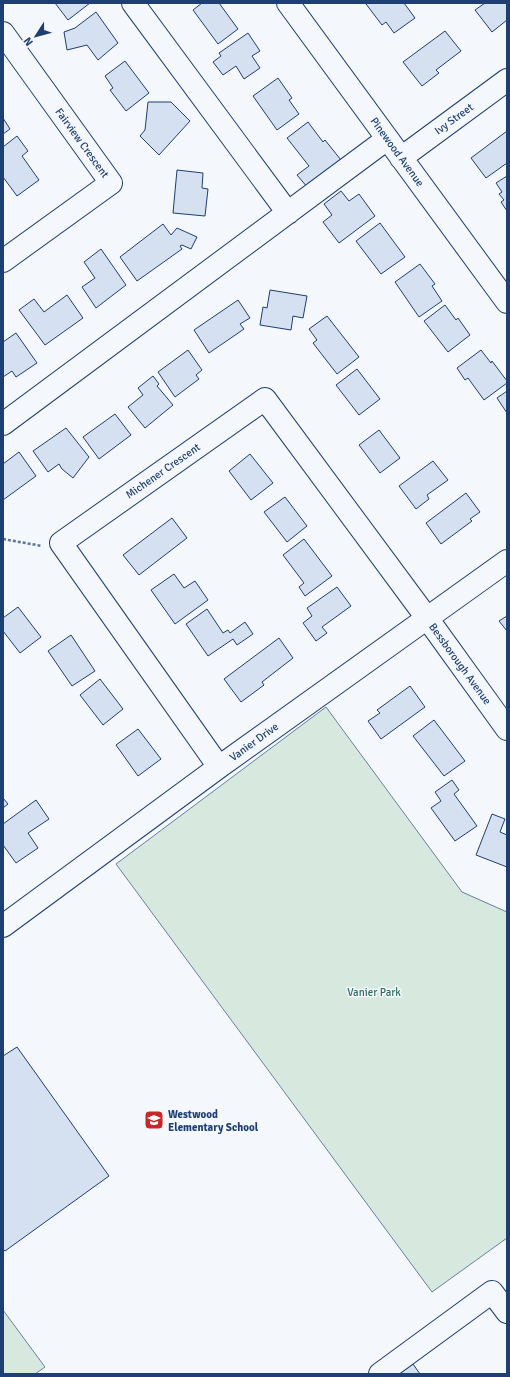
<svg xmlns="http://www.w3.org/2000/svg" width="510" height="1377" font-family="Signika,sans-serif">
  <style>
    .green { fill: #d7e8df; stroke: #687fa3 }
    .building { fill: #d5e0f0; stroke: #1d3f73 }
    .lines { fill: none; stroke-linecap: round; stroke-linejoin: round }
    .minor-casing { stroke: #1d3f73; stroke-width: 24 }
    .path { stroke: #5e769c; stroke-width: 2.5; stroke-dasharray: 3 2; stroke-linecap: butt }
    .minor { stroke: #f4f7fb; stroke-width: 22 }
    .labels { text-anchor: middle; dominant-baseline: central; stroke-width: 3; stroke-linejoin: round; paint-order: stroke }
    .street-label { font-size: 11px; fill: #1d3f73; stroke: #f4f7fb }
    .park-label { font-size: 11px; fill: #2c6c60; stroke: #f4f7fb }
    .poi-label { font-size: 11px; font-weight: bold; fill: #1d3f73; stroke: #f4f7fb; text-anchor: start }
  </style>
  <rect width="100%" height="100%" fill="#f4f7fb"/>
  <path class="green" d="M326,707L462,892L507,912V1238L432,1292L116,864Z
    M3,1310L45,1367L35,1374H3Z"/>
  <path class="building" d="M55,3H90L68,20Z
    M202,3H219L238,29L218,44L193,10Z
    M368,3H404L415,18L394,33L386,22L382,25L366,4Z
    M485,3H507V20L492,32L475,10Z
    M96,12L118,43L98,60L87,45L67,50L64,32L75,28Z
    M445,31L461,51L436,70L439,73L422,86L403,62Z
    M248,33L260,51L252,56L260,68L244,79L236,66L223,75L213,62L221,56L219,53Z
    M125,61L149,93L126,111L110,90L113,88L105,76Z
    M278,78L292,98L289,100L299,114L277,130L253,96Z
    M148,102H171L190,121L159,155L140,136L145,130Z
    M3,118L10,129L3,134Z
    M308,122L323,142L325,140L341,160L308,188L297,175L309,166L287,138Z
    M507,131V163L486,178L471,158Z
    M17,136L28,151L22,156L39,180L17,196L3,177V147Z
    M177,170L203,173L202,188L208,189L205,216L173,213Z
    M507,176V211L501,202L504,200L499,194L502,192L496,183Z
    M341,191L349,201L359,194L375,216L339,243L323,222L332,215L324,204Z
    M380,223L405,257L381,274L356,241Z
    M163,224L171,235L177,228L197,237L191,249L182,245L180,246L182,249L137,281L120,257Z
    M101,249L126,285L96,308L82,287L95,278L84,262Z
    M420,264L435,284L432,286L442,301L419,317L395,282Z
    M270,290L307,296L303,318L293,316L291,330L260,325L263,307L267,308Z
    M67,295L83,318L45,345L19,310L34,299L44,312Z
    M238,300L250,318L240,324L244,329L209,353L194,330Z
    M445,305L456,320L458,318L470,335L448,352L424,321Z
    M327,316L359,357L337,374L313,343L317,340L309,329Z
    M16,333L37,363L16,377L12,371L3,377V342Z
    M188,350L202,370L196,375L199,379L175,397L158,372Z
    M481,350L491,363L492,361L507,381V383L484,400L468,378L465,380L457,368Z
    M357,369L380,399L359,415L336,385Z
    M153,376L159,384L157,386L173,405L145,428L128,407L143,395L138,388Z
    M507,391V413L497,398Z
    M115,414L131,435L99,459L83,437Z
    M66,428L89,457L73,478L62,469L59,464L48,472L33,451Z
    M379,430L400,458L380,473L359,445Z
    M19,452L36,476L3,500V464Z
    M250,454L273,483L251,500L229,471Z
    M433,461L448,480L427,495L429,499L416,509L399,486Z
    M466,493L480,512L470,519L472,521L441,544L426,523Z
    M285,497L307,526L287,542L264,512Z
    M172,518L187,538L139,575L123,555Z
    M304,539L332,576L305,596L299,587L304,583L283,555Z
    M174,574L184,588L195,581L208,600L175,624L151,590Z
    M337,587L351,606L322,627L327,633L316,641L303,623L312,616L307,608Z
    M18,607L41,637L20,653L3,631V618Z
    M207,609L223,633L228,630L230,633L245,622L253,634L237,645L233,639L208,656L186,624Z
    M507,616V631L499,621Z
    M71,635L95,671L72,686L48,651Z
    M279,638L293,658L262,682L264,685L241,702L224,679Z
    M100,679L123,709L103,725L80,695Z
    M410,686L425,707L381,739L368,721L380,713L377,710Z
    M434,720L465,761L444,776L413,736Z
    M138,729L161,759L138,776L116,745Z
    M452,780L459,790L454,794L477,826L455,841L431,808L441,801L435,792Z
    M3,798L8,804L3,808Z
    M36,800L49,819L28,833L38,848L16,863L3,845V824Z
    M492,814L505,819L500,832L507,835V867L476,855Z
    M17,1047L109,1176L5,1251L3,1249V1056Z
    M413,1364L420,1374H399Z"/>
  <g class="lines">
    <defs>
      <path id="minor" d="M133,3L288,213
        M288,3L507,302
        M3,33L111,183L3,261
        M401,158L507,80
        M3,424L387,139
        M219,767L61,543L265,399L427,618L507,729
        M3,926L219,767L507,561
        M380,1374L492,1292L507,1312"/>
    </defs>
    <use href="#minor" class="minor-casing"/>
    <path class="path" d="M3,539L42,546"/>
    <use href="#minor" class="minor"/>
  </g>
  <defs>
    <symbol id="school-square" viewBox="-11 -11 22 22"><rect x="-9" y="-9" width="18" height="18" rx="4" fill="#c62828" stroke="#f4f7fb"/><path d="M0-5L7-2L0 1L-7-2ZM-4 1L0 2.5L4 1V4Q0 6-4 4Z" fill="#fff"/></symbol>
  </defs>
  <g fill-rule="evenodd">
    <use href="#school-square" x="143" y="1109" width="22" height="22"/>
  </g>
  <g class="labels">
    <g class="street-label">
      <text transform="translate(454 119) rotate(-36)">Ivy Street</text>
      <text transform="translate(82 143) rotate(54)">Fairview Crescent</text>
      <text transform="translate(397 152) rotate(54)">Pinewood Avenue</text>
      <text transform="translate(163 471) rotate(-35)">Michener Crescent</text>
      <text transform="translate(460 664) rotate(54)">Bessborough Avenue</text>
      <text transform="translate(254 742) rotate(-36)">Vanier Drive</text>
    </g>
    <g class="park-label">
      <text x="374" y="992">Vanier Park</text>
    </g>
    <g class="poi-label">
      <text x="168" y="1114">Westwood<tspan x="168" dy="13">Elementary School</tspan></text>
    </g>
  </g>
  <rect width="510" height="1377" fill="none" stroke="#1d3f73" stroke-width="8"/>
  <g transform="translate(36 36) rotate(234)" stroke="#f4f7fb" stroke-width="3" paint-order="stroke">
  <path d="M0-3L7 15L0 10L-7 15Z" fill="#1d3f73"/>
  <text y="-6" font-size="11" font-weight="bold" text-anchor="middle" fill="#1d3f73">N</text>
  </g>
</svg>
